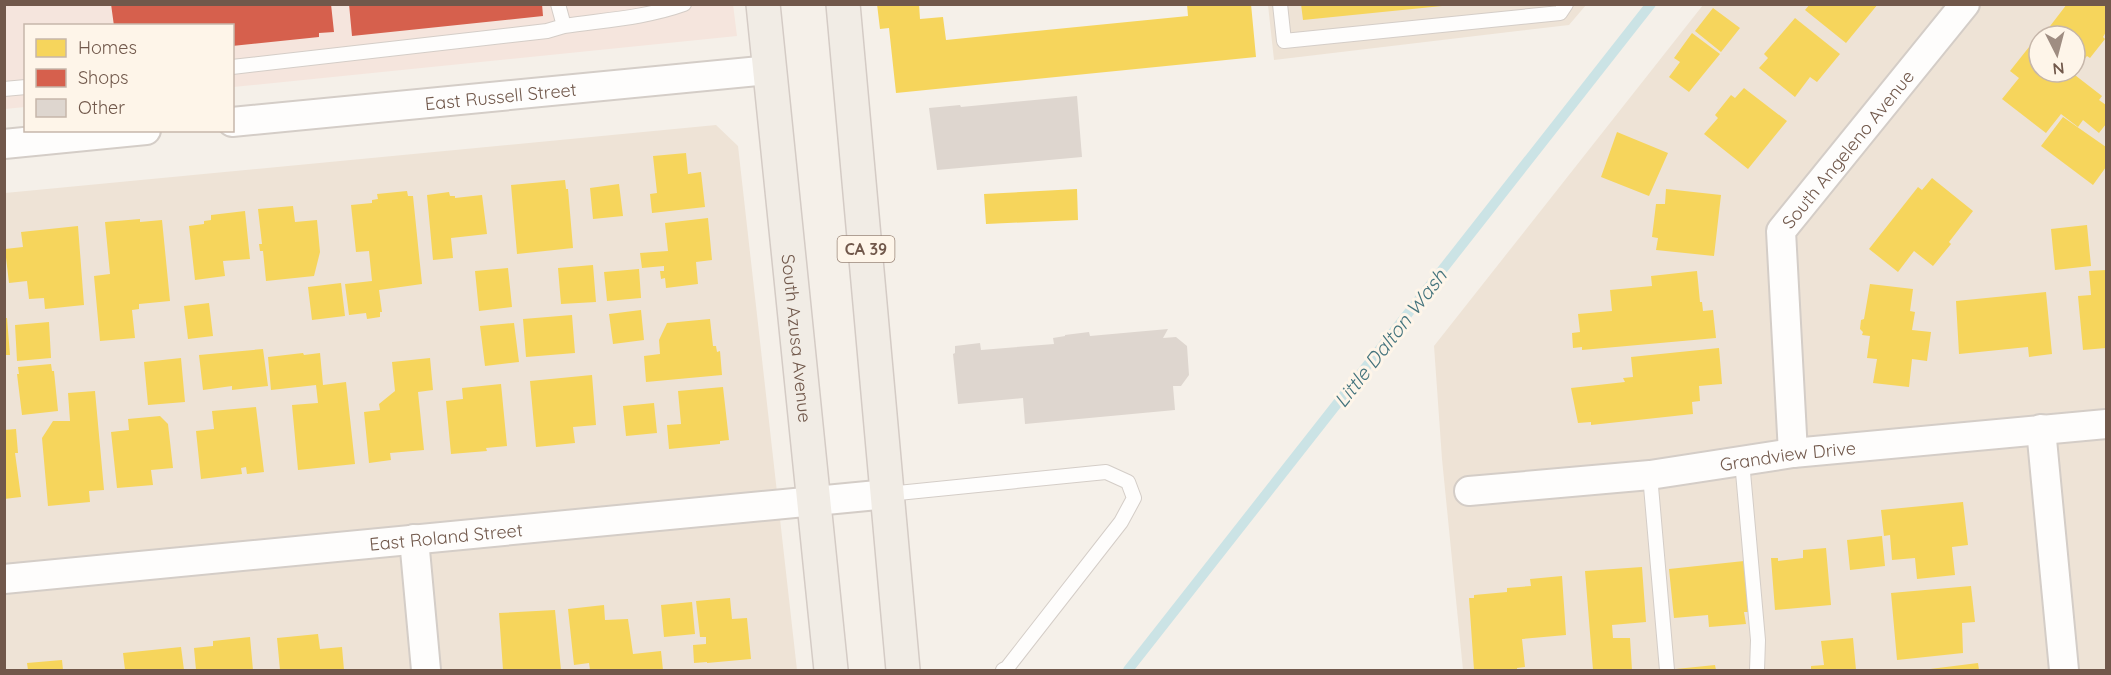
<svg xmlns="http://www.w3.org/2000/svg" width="2111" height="675" font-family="Quicksand,sans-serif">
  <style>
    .residential { fill: #eee3d6; fill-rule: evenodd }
    .commercial { fill: #f5e5dd }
    .homes { fill: #f6d55c }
    .shops { fill: #d6604d }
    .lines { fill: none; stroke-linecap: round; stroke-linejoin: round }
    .stream { stroke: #cbe3e5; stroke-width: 10 }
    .building { fill: #ded6cf }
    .lane-casing { stroke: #d4cdc7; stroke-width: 16 }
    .street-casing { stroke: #d4cdc7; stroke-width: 32 }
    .primary-casing { stroke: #d4cbc5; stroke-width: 36 }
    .lane { stroke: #fefdfc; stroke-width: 14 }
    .street { stroke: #fefdfc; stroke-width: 28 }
    .primary { stroke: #f1ece5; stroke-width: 33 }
    .labels { text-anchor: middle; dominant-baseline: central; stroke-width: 6; stroke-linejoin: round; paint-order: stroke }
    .shield { fill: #fef5e9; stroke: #9b877a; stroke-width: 1.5 }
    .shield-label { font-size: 16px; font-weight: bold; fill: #71584b }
    .street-label { font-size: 18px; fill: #71584b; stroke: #fef5e9 }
    .water-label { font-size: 20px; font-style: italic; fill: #43737c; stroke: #fef5e9 }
  </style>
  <rect width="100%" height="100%" fill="#f5f0e9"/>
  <path class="residential" d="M1268,5H1586L1569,25L1274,60Z
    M1703,5H2106V670H1463L1442,459L1434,346ZM2039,36H2075V72H2039Z
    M716,125L738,146L797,670H5V193Z"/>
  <path class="commercial" d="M733,4L737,36L233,87L232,26H26L25,107L5,109V5Z"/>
  <path class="homes" d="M877,4H919L920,19L943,17L946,40L1188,16L1187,4H1251L1256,57L896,93L889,28L880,29Z
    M1301,4H1442V6L1303,20Z
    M1810,4H1878L1846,43L1805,10Z
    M2067,4H2106V32L2103,37L2105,39L2090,58L2087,56L2081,63L2075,58V36H2046L2044,34Z
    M1713,8L1740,28L1721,52L1695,31Z
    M1795,18L1840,54L1817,82L1810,77L1795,97L1759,68L1768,58L1764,54Z
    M1692,33L1720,54L1689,92L1669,77L1680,62L1674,58Z
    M2033,42L2039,47V72H2071L2102,96L2099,100L2106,105V124L2099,133L2083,120L2078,127L2061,114L2046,133L2002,99L2019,78L2010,71Z
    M1744,88L1787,121L1748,169L1704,134L1718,118L1715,115L1731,95L1735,98Z
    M2063,117L2106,147V167L2093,185L2041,146Z
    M1617,132L1668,153L1649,196L1601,177Z
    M686,153L688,174L701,172L705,207L652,213L650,194L657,193L653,156Z
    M1932,178L1973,211L1949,242L1951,244L1933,266L1914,251L1898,272L1869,249L1918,187L1922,190Z
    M565,180L566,189H568L573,248L517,254L511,185Z
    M619,184L623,216L593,219L590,188Z
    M1077,189L1078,220L986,224L984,194Z
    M1666,189L1721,195L1714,256L1656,250L1658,238L1652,237L1656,204H1665Z
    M407,191L408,196H413L422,284L379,290L382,312H380V317L367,319L366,313L349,315L345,284L372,281L369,251L356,252L351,205L372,203V200L378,199L377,194Z
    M449,192L450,196H455V198L482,195L487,234L451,238L453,258L433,260L427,195Z
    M293,206L295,222L317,220L320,252L314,276L266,281L263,251H260L259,244H262L258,209Z
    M245,211L250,259L223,261L225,276L195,280L189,226L204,224V221L211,220V215Z
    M708,218L712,260L696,262L698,284L666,288L665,278L661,279L660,271H664V266L642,268L640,253L668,251L665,223Z
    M140,219V222L162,220L170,301L139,304V309L132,310L135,338L100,341L94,276L110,274L105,222Z
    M2087,225L2091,266L2055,270L2051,229Z
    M78,226L84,305L45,309L44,298L29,299L27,281L9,283L5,249L23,247L21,232Z
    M593,265L596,302L561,304L558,268Z
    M508,268L512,307L479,311L475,271Z
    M639,269L641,298L607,301L604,272Z
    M2106,270V348L2083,350L2078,296L2091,295L2089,271Z
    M1697,271L1700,302H1702L1703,311L1713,310L1716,338L1582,350V347L1573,348L1572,333L1580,332L1578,314L1612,311L1610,290L1652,286L1651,276Z
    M341,283L345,316L312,320L308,287Z
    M1870,284L1913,289L1910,311L1915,312L1912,330L1931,332L1927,361L1912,359L1909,387L1873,383L1877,359L1867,358L1870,336L1862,335L1863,332L1860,329L1861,320L1864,319Z
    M2046,292L2052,354L2029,357L2028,347L1959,354L1956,301Z
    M209,303L213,336L188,339L184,306Z
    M641,310L644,340L613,344L609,314Z
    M572,315L575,353L526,357L523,319Z
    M4,318H7L10,355H4Z
    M710,319L713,346H716L717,352L720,351L722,375L646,382L644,356L660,354L659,340L667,323Z
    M49,322L51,358L17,361L15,325Z
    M514,323L519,362L485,366L480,326Z
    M1719,348L1722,384L1699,386L1700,401L1692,402L1693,414L1591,425V422L1578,423L1571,388L1625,382L1623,378L1633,377L1631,357Z
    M263,349L268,386L232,390V386L203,390L199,355Z
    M303,353L304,355L320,353L323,385L346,382L355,464L298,470L292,405L318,403L316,385L271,390L268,357Z
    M181,358L185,402L148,405L144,362Z
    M430,358L433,390L418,392L424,450L390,453L391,460L369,463L364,412L380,410L379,404L395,391L392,362Z
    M51,364L52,371H54L58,411L22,415L17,374H19L18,367Z
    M592,375L596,425L573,427L575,443L536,447L530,381Z
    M501,384L507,446L486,448L487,451L451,454L446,401L463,399L462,388Z
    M723,387L729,440L720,441V444L669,449L667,425L681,424L678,391Z
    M95,391L104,490L89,491L90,502L48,506L42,438L53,421H70L68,393Z
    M654,403L657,433L626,436L623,406Z
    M256,407L264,472L247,474L246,467L241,468L242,474L201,479L196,431L214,429L212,411Z
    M160,416L168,424L173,468L151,470L153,485L117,488L111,432L129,430L128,419Z
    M16,429L18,453H15L21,497L4,499V430Z
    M1963,502L1968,545L1952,547L1955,575L1917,579L1915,558L1892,560L1890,535L1884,536L1881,510Z
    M1882,536L1885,566L1850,570L1847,540Z
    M1826,548L1831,605L1775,610L1771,558H1778V561L1803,558V550Z
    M1744,561L1749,612H1744L1746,624L1709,627L1708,615L1674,618L1669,569Z
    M1642,567L1646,622L1612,625L1613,638H1630L1632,670H1593L1585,571Z
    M1562,576L1566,635L1522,639L1525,667L1517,668V670H1474L1469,598H1474V595L1507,592V588L1531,586L1530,579Z
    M1971,586L1975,622L1962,623L1963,653L1897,660L1891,593Z
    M730,598L732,619L747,618L751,659L707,663V662L694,663L693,645L706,644V637H700L696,601Z
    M692,602L695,634L664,637L661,605Z
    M604,605L605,620L628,619L633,654L661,651L663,670H590L589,663L574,665L568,609Z
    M555,610L561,670H503L499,613Z
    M318,634L320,649L342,647L344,670H280L277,638Z
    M250,637L253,670H196L194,648L213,646V641Z
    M1853,638L1856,670H1811V666L1824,665L1821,641Z
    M181,647L184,670H125L123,653Z
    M62,660L63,670H28L27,663Z
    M1978,663L1979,670H1930V669Z
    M1715,665L1716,670H1676V669Z"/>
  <path class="shops" d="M111,4H331L334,32L319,33V37L232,46V26H114Z
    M349,4H542L543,16L352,36Z"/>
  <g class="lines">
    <path class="stream" d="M1128,670L1651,4"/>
  </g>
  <path class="building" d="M1077,96L1082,157L937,170L929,108L960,105L961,107Z
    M1168,329L1163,338L1176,337L1187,346L1189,375L1181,386H1173L1175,410L1025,424L1023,398L958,404L953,354L955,353V346L980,343L981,350L1054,344L1053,338L1065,336V335L1089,332L1090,336Z"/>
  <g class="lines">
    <defs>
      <path id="lane" d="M558,4L564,26C604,20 645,18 684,4
        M1280,4L1284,41L1560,13L1566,4
        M232,67L547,31L564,26
        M4,89L26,87
        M1742,461L1758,640L1757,670
        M1650,475L1667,670
        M888,494L1106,472L1128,482L1134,498L1121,522L1007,668L1003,670"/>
      <g id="street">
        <path id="s1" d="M232,122L769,70"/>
        <path d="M4,144L146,130"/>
        <path d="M2041,429L2064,670"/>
        <path id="s2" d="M1793,453L1781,231L1965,4"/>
        <path id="s3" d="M1469,491L1650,475L1793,453L2106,424"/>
        <path d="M414,539L426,670"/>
        <path id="s4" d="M4,579L888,494"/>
      </g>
      <g id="primary">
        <path id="s5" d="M763,4L831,670"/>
        <path d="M843,4L903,670"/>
      </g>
    </defs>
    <use href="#lane" class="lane-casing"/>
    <use href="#street" class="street-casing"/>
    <use href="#primary" class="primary-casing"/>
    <use href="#lane" class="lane"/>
    <use href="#street" class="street"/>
    <use href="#primary" class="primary"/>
  </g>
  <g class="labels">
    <rect class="shield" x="837.5" y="236" width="57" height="26" rx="4.5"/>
    <g class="shield-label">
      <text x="866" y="249">CA 39</text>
    </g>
    <g class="street-label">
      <text stroke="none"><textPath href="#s1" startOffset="270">East Russell Street</textPath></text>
      <text stroke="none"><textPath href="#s2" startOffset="328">South Angeleno Avenue</textPath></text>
      <text stroke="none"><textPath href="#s5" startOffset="336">South Azusa Avenue</textPath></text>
      <text stroke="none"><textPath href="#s3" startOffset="321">Grandview Drive</textPath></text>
      <text stroke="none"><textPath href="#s4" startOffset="444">East Roland Street</textPath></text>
    </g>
    <g class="water-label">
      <text transform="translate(1390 338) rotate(-52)">Little Dalton Wash</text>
    </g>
  </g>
  <rect width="2111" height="675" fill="none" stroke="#71584b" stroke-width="12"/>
  <rect x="24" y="24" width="210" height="108" fill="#fef5e9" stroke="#c6b6aa" stroke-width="1.5"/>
  <rect x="36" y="39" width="30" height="18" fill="#f6d55c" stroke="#c6b6aa" stroke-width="1.5"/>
  <text x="78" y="54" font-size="18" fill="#71584b">Homes</text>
  <rect x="36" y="69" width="30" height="18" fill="#d6604d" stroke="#c6b6aa" stroke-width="1.5"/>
  <text x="78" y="84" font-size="18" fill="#71584b">Shops</text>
  <rect x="36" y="99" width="30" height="18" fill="#ded6cf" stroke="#c6b6aa" stroke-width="1.5"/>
  <text x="78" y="114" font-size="18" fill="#71584b">Other</text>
  <g transform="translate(2057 54) rotate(174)"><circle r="28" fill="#fef5e9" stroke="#c6b6aa" stroke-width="1.5"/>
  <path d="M0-4.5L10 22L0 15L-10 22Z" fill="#9f8d82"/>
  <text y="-9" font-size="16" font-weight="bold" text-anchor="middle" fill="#71584b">N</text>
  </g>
</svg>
